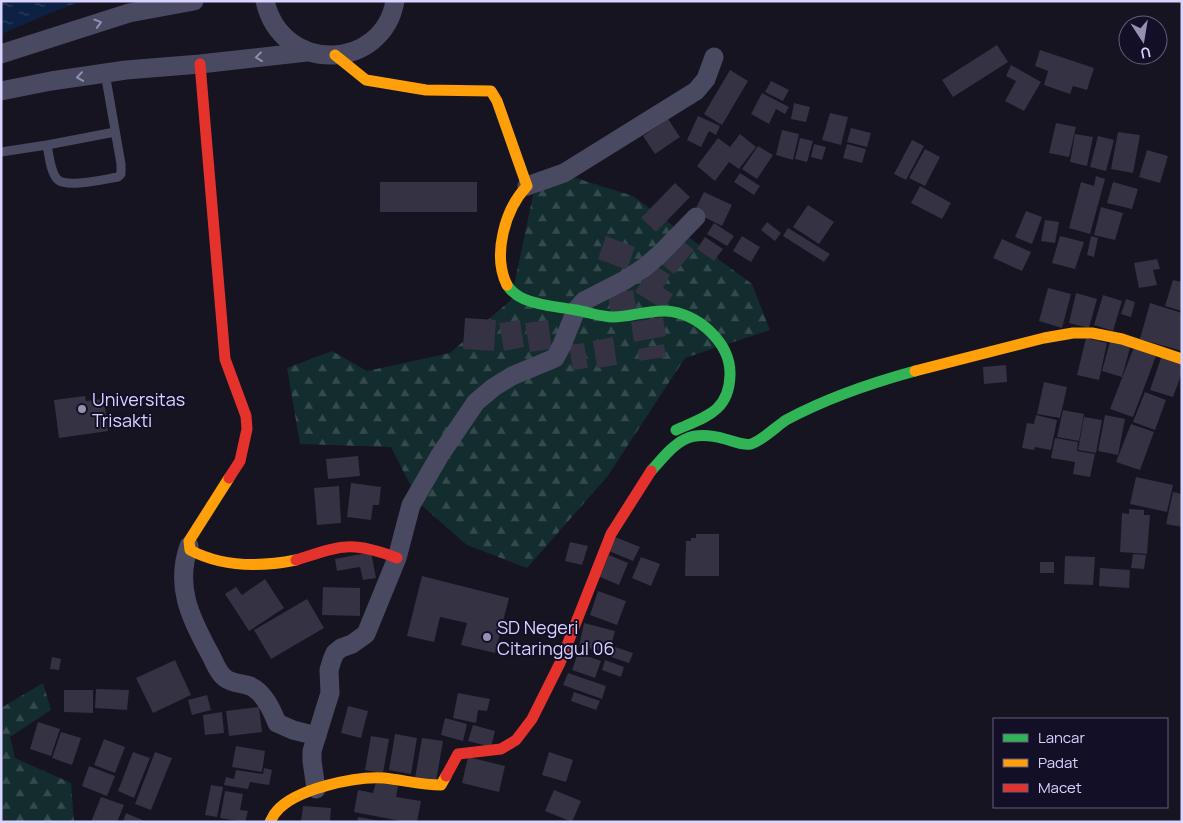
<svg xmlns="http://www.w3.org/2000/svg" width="1183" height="823" font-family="Manrope,sans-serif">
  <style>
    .forest { fill: url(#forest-firs) }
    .water { fill: url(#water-ripples) }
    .building { fill: #343243 }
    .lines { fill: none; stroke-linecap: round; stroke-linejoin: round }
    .lane { stroke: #4a4962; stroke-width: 9 }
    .street { stroke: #4a4962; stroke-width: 19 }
    .fast { stroke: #30b455; stroke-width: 11 }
    .slow { stroke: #ff9f0a; stroke-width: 11 }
    .jam { stroke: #e5322d; stroke-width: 11 }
    .oneway { stroke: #928eb0 }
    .poi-dot { fill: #9591b1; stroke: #130f26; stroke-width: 2 }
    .labels { text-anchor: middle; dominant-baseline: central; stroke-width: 4; stroke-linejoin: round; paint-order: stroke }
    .poi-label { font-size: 18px; fill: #d9d4ff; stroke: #130f26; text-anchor: start }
  </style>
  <defs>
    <pattern id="forest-firs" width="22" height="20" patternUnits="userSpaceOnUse" patternTransform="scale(1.25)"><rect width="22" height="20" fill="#132c2d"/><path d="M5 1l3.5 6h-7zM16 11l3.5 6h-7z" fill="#354a4c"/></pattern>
    <pattern id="water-ripples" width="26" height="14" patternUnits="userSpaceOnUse" patternTransform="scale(1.25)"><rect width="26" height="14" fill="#0d2144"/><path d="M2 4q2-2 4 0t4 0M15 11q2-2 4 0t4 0" fill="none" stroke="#304060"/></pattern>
  </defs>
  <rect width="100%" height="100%" fill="#161421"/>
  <path class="forest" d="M566,175L633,196L752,284L770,330L685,358L607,477L527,568L467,545L420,504L391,447L300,444L287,368L332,351L367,371L450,353L511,300L533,195Z
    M43,683L51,710L10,737L15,758L71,783L74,821L1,822V708Z"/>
  <path class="water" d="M1,1H83L55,11L1,34Z"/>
  <path class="building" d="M997,45L1008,62L953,97L942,80Z
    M1040,50L1094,68L1087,90L1073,86L1070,94L1044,85L1048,71L1035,66Z
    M1011,65L1041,82L1024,111L1005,101L1016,81L1006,76Z
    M730,70L748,81L722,125L704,114Z
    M771,81L789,90L783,101L765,92Z
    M762,93L789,107L785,114L776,109L769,124L751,114Z
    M794,103L810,107L806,122L791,119Z
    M830,113L848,117L841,145L822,140Z
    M698,116L720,126L716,135L709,131L701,147L687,140Z
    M668,119L680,137L655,154L643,136Z
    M1056,123L1076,127L1069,157L1049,153Z
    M851,128L871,133L867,147L847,142Z
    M782,130L799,134L793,160L776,155Z
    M1118,132L1140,135L1133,173L1111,169Z
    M740,134L756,147L739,169L729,162L715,181L697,166L718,138L730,147Z
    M1075,134L1093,137L1087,166L1070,162Z
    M1098,136L1114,140L1106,171L1090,167Z
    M800,138L813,141L807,162L795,159Z
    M912,140L924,146L906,180L894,174Z
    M814,144L826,147L822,160L811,157Z
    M847,144L866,149L862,163L843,158Z
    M758,146L773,155L757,179L742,169Z
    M925,149L940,157L925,186L909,178Z
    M1147,150L1168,156L1160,183L1139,177Z
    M740,173L760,186L754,195L734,182Z
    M1096,176L1105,179L1090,234L1069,228L1081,182L1094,186Z
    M380,182H477V212H380Z
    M1113,182L1138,189L1132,209L1107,203Z
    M675,183L690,197L656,232L641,218Z
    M920,186L951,203L942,219L911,203Z
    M704,192L732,205L722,226L694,212Z
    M808,205L834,222L819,244L793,227Z
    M1101,207L1123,213L1115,240L1094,235Z
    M1026,211L1042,217L1032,244L1015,237Z
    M1045,220L1059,222L1055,243L1041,241Z
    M767,222L781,233L775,241L761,230Z
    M714,223L734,236L727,246L707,234Z
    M788,228L830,254L824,262L783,236Z
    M606,236L635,247L627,270L598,259Z
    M742,236L760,247L751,262L733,251Z
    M1060,236L1084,242L1075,269L1052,263Z
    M1091,236L1098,238L1094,257L1087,255Z
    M705,237L723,249L714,261L697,249Z
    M679,238L694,250L674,274L659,262Z
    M1002,239L1031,252L1022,271L993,258Z
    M1157,259L1160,269L1153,270L1157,285L1139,288L1134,263Z
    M653,264L670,275L663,288L673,294L664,310L635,292Z
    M1173,280L1182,282V311L1165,306Z
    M1048,288L1071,294L1062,328L1039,321Z
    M633,290L637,311L611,315L608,294Z
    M1076,293L1097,299L1089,328L1069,323Z
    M1103,295L1122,301L1113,331L1094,325Z
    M1126,299L1135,302L1131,317L1121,314Z
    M1150,303L1182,313V351L1140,339Z
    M663,317L666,336L634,342L631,322Z
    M465,318L496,320L494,351L463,349Z
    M520,320L524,347L504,351L499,323Z
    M548,320L552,349L530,352L525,323Z
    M613,337L617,365L597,368L593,341Z
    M1086,338L1107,343L1099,380L1077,375Z
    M1111,338L1131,344L1122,377L1102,371Z
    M584,343L588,368L573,370L569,345Z
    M664,344L666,357L639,361L638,349Z
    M1134,347L1156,356L1133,417L1110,409Z
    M1162,355L1182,362V373L1173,397L1150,390Z
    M1006,365L1007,382L984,384L983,367Z
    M1044,382L1067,387L1060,418L1037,414Z
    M1145,392L1166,400L1155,430L1133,422Z
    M85,396L86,401L104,399L108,431L59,438L54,400Z
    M1063,410L1084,414L1079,441L1057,437Z
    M1036,415L1057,420L1051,450L1035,447L1034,450L1022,448L1027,423L1034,424Z
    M1105,415L1125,419L1118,455L1098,451Z
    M1084,417L1102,420L1096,453L1078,450Z
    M1131,424L1154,432L1140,470L1116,462Z
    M1055,438L1078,442L1077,451L1095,454L1090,477L1073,474L1075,462L1051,458Z
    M358,456L360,476L328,479L326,459Z
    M1136,477L1173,485L1167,512L1130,504Z
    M351,483L381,487L379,505H373L371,520L347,517Z
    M339,486L341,523L317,525L314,488Z
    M1173,492L1182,494V527L1166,524Z
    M1129,509L1144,510V515H1150L1147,554L1120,552L1122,513L1129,514Z
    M696,534H719V576H685L686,541H691V538H696Z
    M615,537L640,547L633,561L609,551Z
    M570,542L588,546L582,565L565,561Z
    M371,552L376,578L363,580L360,567L337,571L335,559Z
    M1133,554L1146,555L1144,569L1131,568Z
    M609,555L628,563L619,585L600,577Z
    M1065,556L1095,557L1093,585L1064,584Z
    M641,557L660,564L651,586L632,578Z
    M1040,562H1054V573H1040Z
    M1100,568L1130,570L1129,588L1099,586Z
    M422,576L509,598L495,653L461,645L467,623L440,617L434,642L407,636Z
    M265,579L284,608L249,631L225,594L236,587L242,595Z
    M323,587L360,588V616L322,615Z
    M598,591L626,601L617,625L590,615Z
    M307,599L324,628L271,659L254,630Z
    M584,623L615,631L609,653L579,646Z
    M615,647L633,653L629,663L611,657Z
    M578,653L601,661L595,678L572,670Z
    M52,657L61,659L59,670L50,669Z
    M175,660L191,695L153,713L136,678Z
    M605,660L624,667L621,677L602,670Z
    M568,673L606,686L602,699L563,685Z
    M96,689L129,690L127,710L95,708Z
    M64,690H93V713L64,712Z
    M574,692L600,701L596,710L571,701Z
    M458,693L490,699L487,711L478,710L476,723L453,718Z
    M207,695L211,710L192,715L188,700Z
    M348,706L368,711L361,738L341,733Z
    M259,707L262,732L229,736L226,711Z
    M222,712L224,733L205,735L203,715Z
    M445,718L467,724L463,741L441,735Z
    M38,722L60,729L51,756L30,749Z
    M473,725L495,731L491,747L468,741Z
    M61,732L81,738L72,765L52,758Z
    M395,734L417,738L411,774L389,770Z
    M371,736L389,739L383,773L365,770Z
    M422,738L443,741L436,781L415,778Z
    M104,739L125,747L115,773L94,765Z
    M236,746L265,751L262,772L232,767Z
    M133,752L150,758L134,798L118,791Z
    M155,752L172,758L151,810L135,804Z
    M549,752L573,760L566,782L542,775Z
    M468,757L505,766L499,792L462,783Z
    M89,766L115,776L107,796L82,786Z
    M264,768L272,770L269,785L250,782L248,789L224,785L226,777L234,779L236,770L263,774Z
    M376,782L398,786L396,797L421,801L417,822H406L354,812L358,790L373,793Z
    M211,785L223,787L217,817L205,815Z
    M554,790L581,801L572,822L545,811Z
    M225,791L243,794L240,810L248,811L245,822L220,818Z
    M101,797L124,805L117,822H91Z
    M303,806L331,808L330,822H301Z
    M126,813L147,822H123Z
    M358,817L380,821V822H357Z"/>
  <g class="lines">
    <path class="lane" d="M47,145L115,132
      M1,152L47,145C49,154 50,171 57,179C66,189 105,179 118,177L121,174V164L105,73"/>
    <path class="street" d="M265,1C282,75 383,71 395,1
      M1,54L129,13L194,1
      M1,91L51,81L126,70L200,64L307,52
      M527,186L564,173L696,91L706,79L714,57
      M189,546C175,586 190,617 209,652C214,660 217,672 225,678C233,684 242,683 250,686C264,692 272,710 277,723L293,730L317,736
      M316,789L312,761V751L330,693L329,670L332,660L335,653L341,648L352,644L366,634L397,558L411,505L440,455L476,402L494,387L512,376L555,358L562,345L576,310L584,301L625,280L645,267L660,254L696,217"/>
    <path class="fast" d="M507,285C511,291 517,296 524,299C540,306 559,307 576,310C588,312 601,317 613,317C631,317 648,310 666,311C698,313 731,343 730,375C729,412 705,417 676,430
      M651,471C676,443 686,428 725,439C733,441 743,446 751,444C760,442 777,426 786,420C827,398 871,383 915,371"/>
    <path class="slow" d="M335,55L366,80L426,90L491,91L497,101L527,186C505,209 492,255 507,285
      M915,371L1044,338L1073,333H1092L1122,339L1182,359
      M229,478L189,541L190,550C222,567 261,567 296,560
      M270,822C272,819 273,815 276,812C294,789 356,776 384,778C403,780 422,785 441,785L446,776"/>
    <path class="jam" d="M200,64L225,359L246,416L247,429L240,461L229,478
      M296,560C341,546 350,540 397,558
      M446,776L458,754L501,749L516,740L532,719L560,663L611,534L651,471"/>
  </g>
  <defs><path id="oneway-chevron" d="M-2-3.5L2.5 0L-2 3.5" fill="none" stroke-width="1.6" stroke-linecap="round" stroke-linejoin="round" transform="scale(1.25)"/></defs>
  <g class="oneway">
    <use href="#oneway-chevron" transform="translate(98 23) rotate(-17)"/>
    <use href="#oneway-chevron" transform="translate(259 57) rotate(173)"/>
    <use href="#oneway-chevron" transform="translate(80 77) rotate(172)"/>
  </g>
  <g class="poi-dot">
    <circle cx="82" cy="409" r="5"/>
    <circle cx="487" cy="637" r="5"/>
  </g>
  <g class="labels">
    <g class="poi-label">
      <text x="92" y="399">Universitas<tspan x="92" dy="21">Trisakti</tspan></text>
      <text x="497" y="627">SD Negeri<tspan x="497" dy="21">Citaringgul 06</tspan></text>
    </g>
  </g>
  <rect width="1183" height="823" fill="none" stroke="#d9d4ff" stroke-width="5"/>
  <rect x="993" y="718" width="175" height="90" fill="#130f26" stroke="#625e7d"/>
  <rect x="1003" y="734" width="25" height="8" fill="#30b455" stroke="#625e7d"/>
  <text x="1038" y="743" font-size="15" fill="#d9d4ff">Lancar</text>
  <rect x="1003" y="759" width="25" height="8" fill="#ff9f0a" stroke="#625e7d"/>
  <text x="1038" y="768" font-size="15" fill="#d9d4ff">Padat</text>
  <rect x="1003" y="784" width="25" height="8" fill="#e5322d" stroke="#625e7d"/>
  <text x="1038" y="793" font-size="15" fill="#d9d4ff">Macet</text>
  <g transform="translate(1143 40) rotate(168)"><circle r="24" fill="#130f26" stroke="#625e7d"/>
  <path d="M0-4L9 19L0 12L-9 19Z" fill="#9591b1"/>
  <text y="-8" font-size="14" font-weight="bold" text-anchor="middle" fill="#d9d4ff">U</text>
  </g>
</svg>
